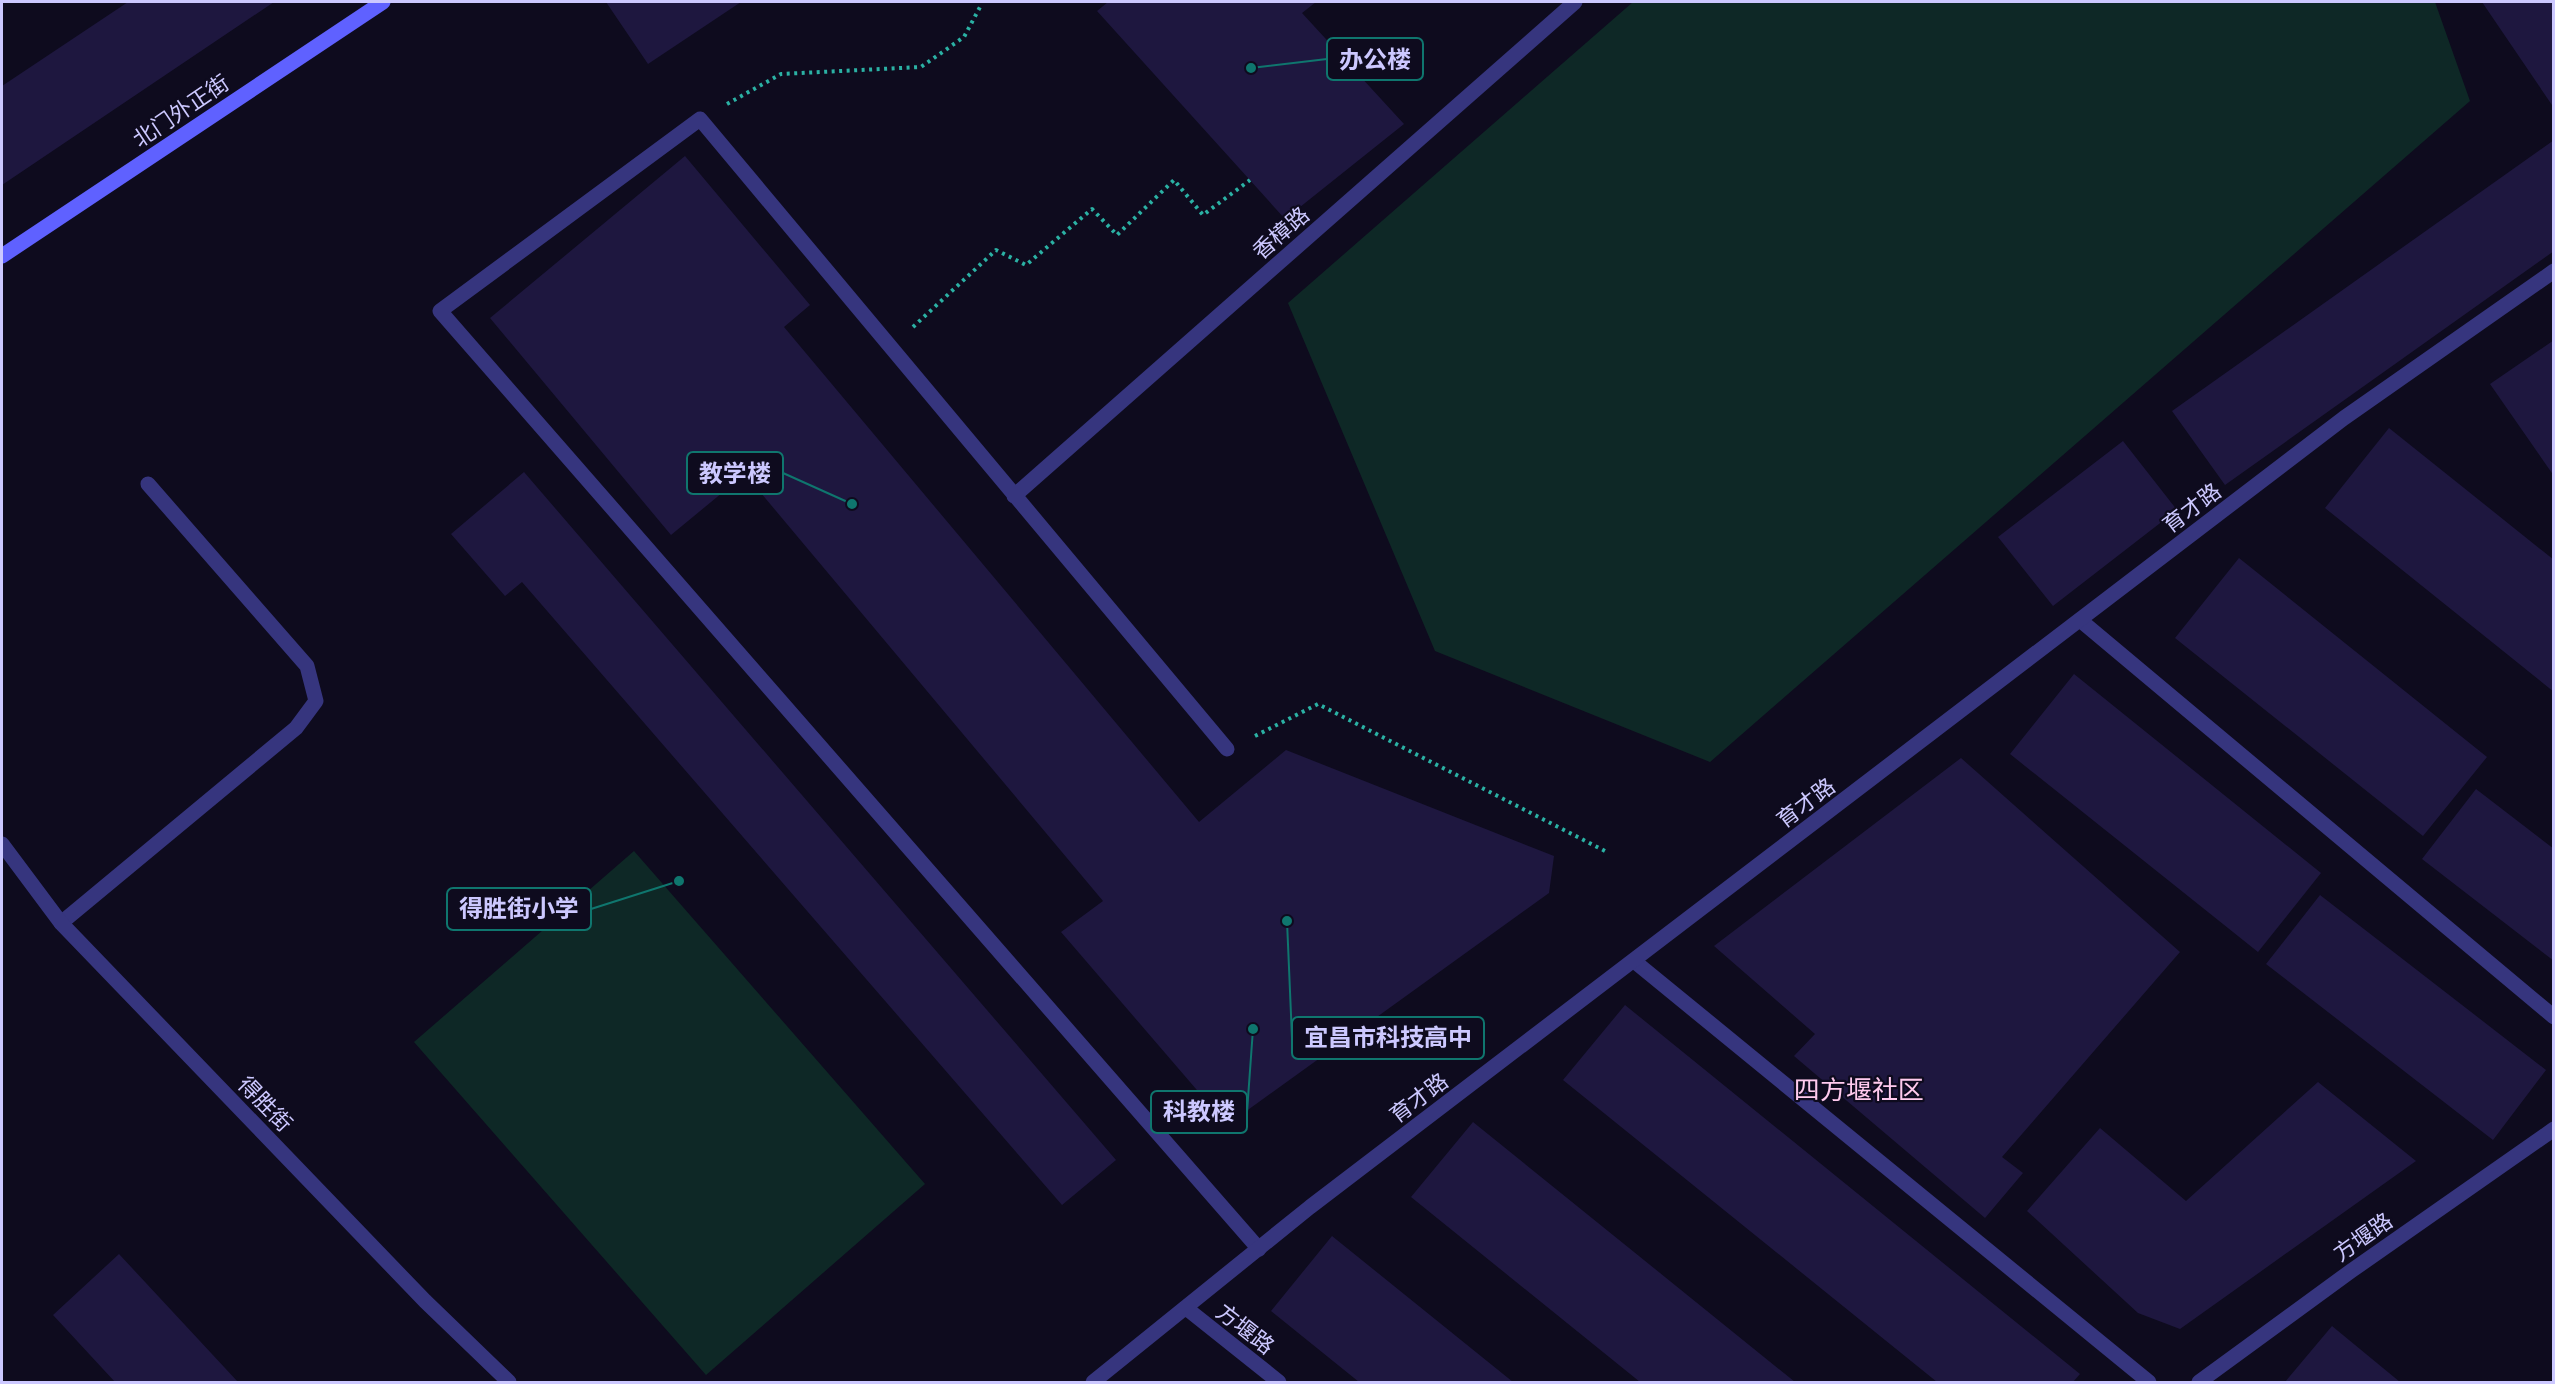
<svg xmlns="http://www.w3.org/2000/svg" width="2555" height="1384" font-family="'Exo 2','Noto Sans SC',sans-serif">
  <style>
    .green { fill: #0e2826 }
    .building { fill: #1e173f }
    .lines { fill: none; stroke-linecap: round; stroke-linejoin: round }
    .path { stroke: #2bb1a4; stroke-width: 4; stroke-dasharray: 3 4.5; stroke-linecap: butt }
    .lane { stroke: #36357e; stroke-width: 15 }
    .street { stroke: #36357e; stroke-width: 15 }
    .secondary { stroke: #5f61ff; stroke-width: 15 }
    .labels { text-anchor: middle; dominant-baseline: central; stroke-width: 4.5; stroke-linejoin: round; paint-order: stroke }
    .street-label { font-size: 22px; fill: #ccc8ff; stroke: #0e0b1e }
    .quarter-label { font-size: 26px; fill: #ffcaee; stroke: #0e0b1e }
    .leader { fill: none; stroke: #0f766e; stroke-width: 2 }
    .callout-dot { fill: #0f766e; stroke: #0e0b1e; stroke-width: 2 }
    .callout { fill: #0e0b1e; stroke: #0f766e; stroke-width: 2 }
    .callout-label { font-size: 24px; text-anchor: middle; font-weight: bold; fill: #ccc8ff }
  </style>
  <rect width="100%" height="100%" fill="#0e0b1e"/>
  <path class="green" d="M1633,2H2435L2470,101L1710,762L1435,651L1288,303Z
    M634,851L925,1184L706,1375L414,1042Z"/>
  <path class="building" d="M128,2H274L2,185V86Z
    M606,2H741L648,64Z
    M1108,2H1316L1302,13L1404,124L1285,219L1097,11Z
    M2482,2H2554V108Z
    M2554,140V251L2225,485L2172,411Z
    M685,156L810,305L784,327L1199,822L1286,750L1554,856L1549,893L1227,1125L1061,932L1103,901L745,474L671,535L490,318Z
    M2554,340V476L2490,384Z
    M2389,428L2554,560V692L2325,508Z
    M2123,441L2177,510L2053,606L1998,537Z
    M524,472L1116,1160L1062,1205L522,582L505,596L451,534Z
    M2239,558L2487,757L2423,836L2175,638Z
    M2074,674L2321,873L2258,952L2010,754Z
    M1961,758L2180,952L2002,1157L2023,1173L1985,1218L1794,1056L1815,1034L1714,946Z
    M2476,789L2554,849V961L2422,859Z
    M2320,895L2546,1070L2493,1140L2266,964Z
    M1625,1005L2080,1374L2073,1382H1937L1563,1080Z
    M2318,1082L2416,1161L2180,1329L2138,1313L2027,1211L2100,1128L2186,1201Z
    M1473,1122L1795,1382H1640L1411,1197Z
    M1332,1236L1513,1382H1359L1271,1311Z
    M119,1254L238,1382H115L53,1315Z
    M2332,1326L2400,1382H2285Z"/>
  <g class="lines">
    <path class="path" d="M727,104L781,74L921,67L964,37L980,7V2
      M913,327L996,250L1026,265L1092,209L1117,235L1174,180L1203,215L1250,180
      M1255,736L1318,704L1605,851"/>
    <path class="lane" d="M1014,496L1575,2
      M2080,620L2554,1017
      M1227,749L700,119L440,311L1259,1249
      M61,923L296,728L316,701L307,666L148,484
      M1634,961L2149,1382"/>
    <path class="street" d="M2,844L61,923L425,1301L509,1382
      M1186,1308L1279,1382
      M1093,1382L1310,1207L2344,418L2554,271
      M2199,1382L2351,1271L2554,1129"/>
    <path class="secondary" d="M2,256L383,2"/>
  </g>
  <g class="labels">
    <g class="street-label">
      <text transform="translate(180 110) rotate(-34)">北门外正街</text>
      <text transform="translate(1280 232) rotate(-41)">香樟路</text>
      <text transform="translate(2191 507) rotate(-37)">育才路</text>
      <text transform="translate(1805 802) rotate(-37)">育才路</text>
      <text transform="translate(1418 1097) rotate(-37)">育才路</text>
      <text transform="translate(266 1103) rotate(46)">得胜街</text>
      <text transform="translate(2362 1236) rotate(-35)">方堰路</text>
      <text transform="translate(1246 1328) rotate(38)">方堰路</text>
    </g>
    <g class="quarter-label">
      <text x="1859" y="1088">四方堰社区</text>
    </g>
  </g>
  <path class="leader" d="M1251 68L1327 59M852 504L783 473M679 881L591 909M1287 921L1292 1038M1253 1029L1247 1112"/>
  <g class="callout-dot">
    <circle cx="1251" cy="68" r="6"/>
    <circle cx="852" cy="504" r="6"/>
    <circle cx="679" cy="881" r="6"/>
    <circle cx="1287" cy="921" r="6"/>
    <circle cx="1253" cy="1029" r="6"/>
  </g>
  <g class="callout">
    <rect x="1327" y="38" width="96" height="42" rx="6"/>
    <rect x="687" y="452" width="96" height="42" rx="6"/>
    <rect x="447" y="888" width="144" height="42" rx="6"/>
    <rect x="1292" y="1017" width="192" height="42" rx="6"/>
    <rect x="1151" y="1091" width="96" height="42" rx="6"/>
  </g>
  <g class="callout-label">
    <text x="1375" y="68">办公楼</text>
    <text x="735" y="482">教学楼</text>
    <text x="519" y="917">得胜街小学</text>
    <text x="1388" y="1046">宜昌市科技高中</text>
    <text x="1199" y="1120">科教楼</text>
  </g>
  <rect width="2555" height="1384" fill="none" stroke="#ccc8ff" stroke-width="6"/>
</svg>
